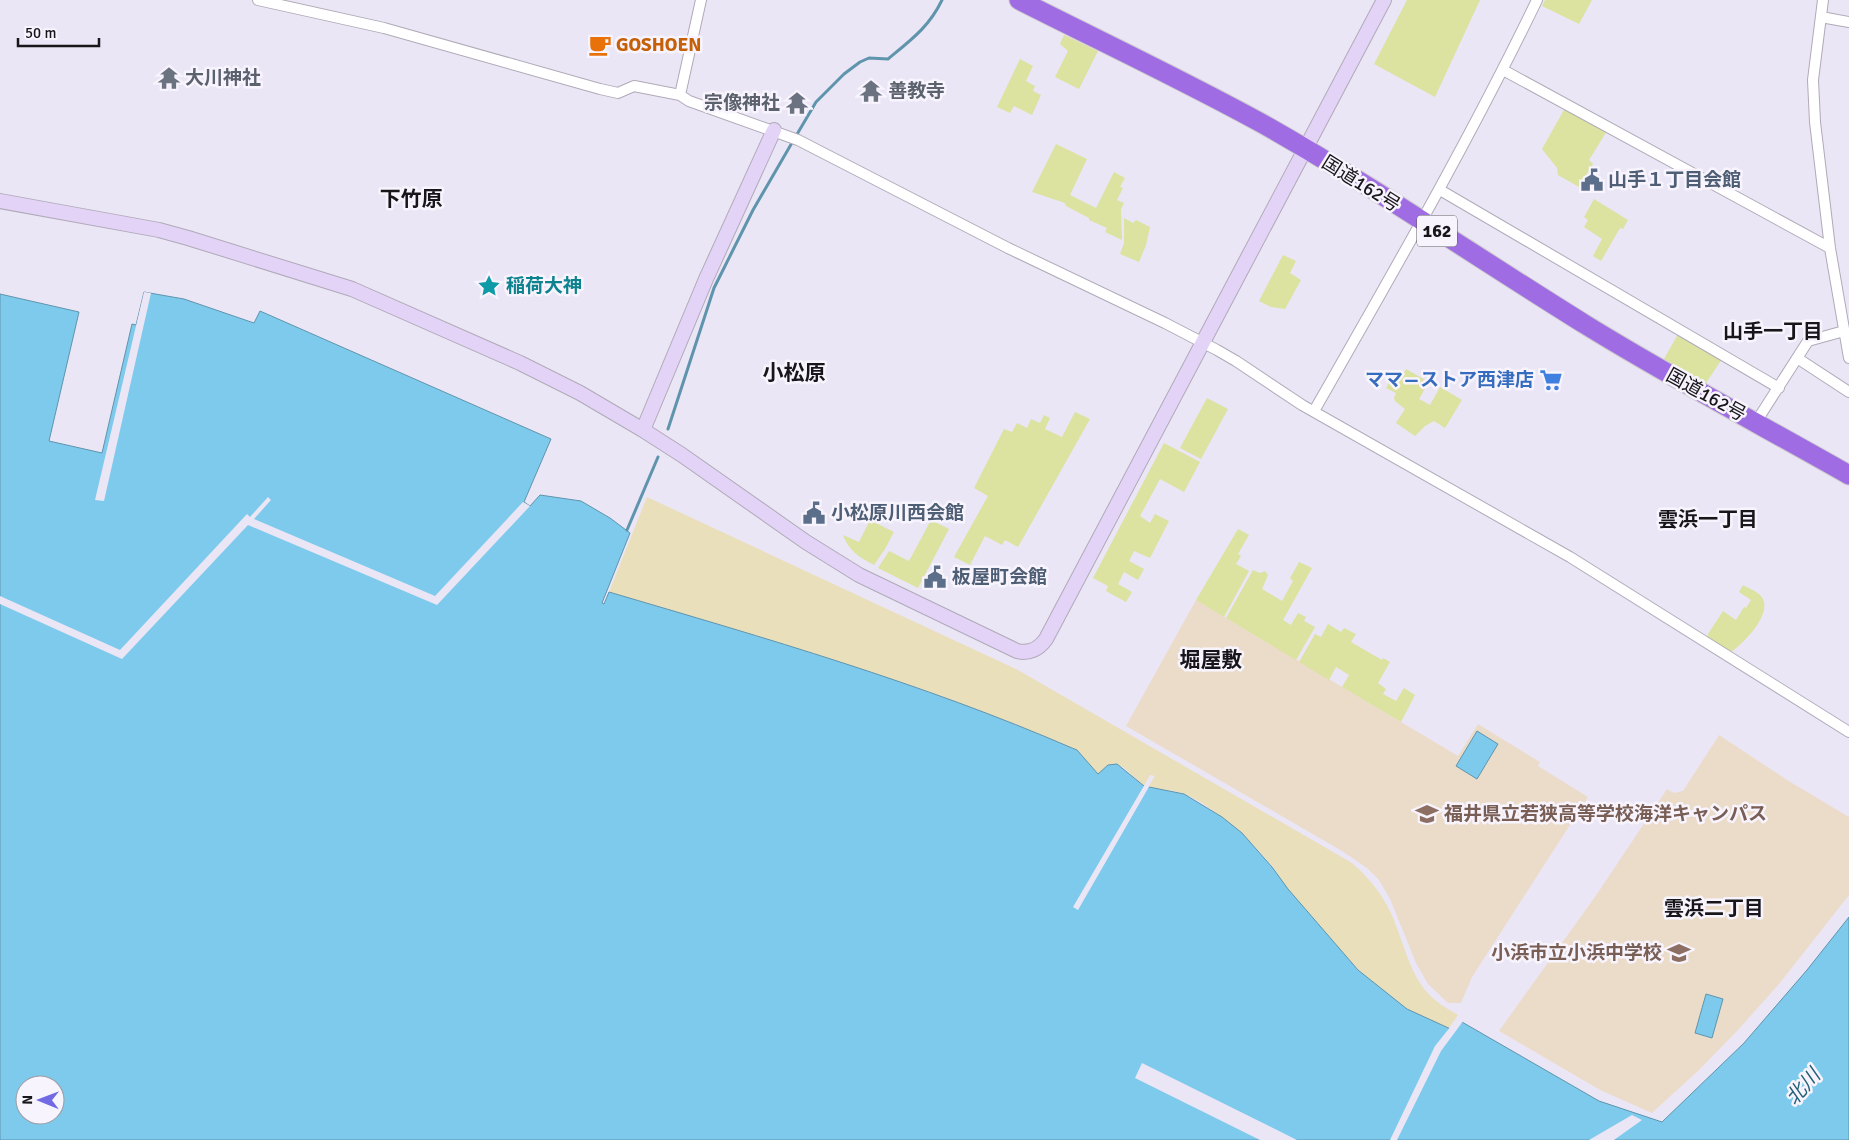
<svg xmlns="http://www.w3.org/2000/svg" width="1849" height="1140" font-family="Signika,'Noto Sans JP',sans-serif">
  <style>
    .education { fill: #ebdcca }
    .green { fill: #dce29f }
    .sand { fill: #e9dfba }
    .water { fill: #7dcaec; stroke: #5f94ad; fill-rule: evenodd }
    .pier { fill: #ebe6f5 }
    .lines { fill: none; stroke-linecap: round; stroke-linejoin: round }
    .stream { stroke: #5f94ad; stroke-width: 3 }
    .street-casing { stroke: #b0aab8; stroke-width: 12 }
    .secondary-casing { stroke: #b0aab8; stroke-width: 16 }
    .highway-casing { stroke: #cccccd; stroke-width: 21 }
    .street { stroke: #fff; stroke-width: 10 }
    .secondary { stroke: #e2d3f7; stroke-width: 14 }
    .highway { stroke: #9f6ce3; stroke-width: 19 }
    .labels { text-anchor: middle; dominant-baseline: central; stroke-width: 5; stroke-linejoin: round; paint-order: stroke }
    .shield { fill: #f8f4fd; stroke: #5b595f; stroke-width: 1 }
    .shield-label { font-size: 18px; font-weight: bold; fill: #18161b }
    .food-label { font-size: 19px; font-weight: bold; fill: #c56008; stroke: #f8f4fd; text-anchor: start }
    .worship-label { font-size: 19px; font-weight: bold; fill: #5b616d; stroke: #f8f4fd; text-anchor: start }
    .service-label { font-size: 19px; font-weight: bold; fill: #4e5e75; stroke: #f8f4fd; text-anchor: start }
    .street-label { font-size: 19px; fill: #18161b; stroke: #f8f4fd }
    .culture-label { font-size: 19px; font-weight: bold; fill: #0d838f; stroke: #f8f4fd; text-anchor: start }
    .shop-label { font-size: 19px; font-weight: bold; fill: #366cbe; stroke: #f8f4fd; text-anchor: end }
    .education-label { font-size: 19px; font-weight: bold; fill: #785e54; stroke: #f8f4fd; text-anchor: start }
    .neighbourhood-label { font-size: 20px; font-weight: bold; fill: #18161b; stroke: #f8f4fd }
    .water-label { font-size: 20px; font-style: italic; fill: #246078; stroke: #f8f4fd }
    .quarter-label { font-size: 21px; font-weight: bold; fill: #18161b; stroke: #f8f4fd }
  </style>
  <rect width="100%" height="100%" fill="#ebe6f5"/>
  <path class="education" d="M1196,600L1458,756L1478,724L1540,762L1538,766L1588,797L1472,977L1461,1003H1448L1428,984L1416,963L1390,899L1379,880L1367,868L1342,851L1126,726Z
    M1719,735L1787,780L1849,817V895L1779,984L1738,1030L1699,1070L1652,1113L1600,1090L1499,1031L1597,894L1667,789L1674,793L1683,791Z"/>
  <path class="green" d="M1407,0H1480L1435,97L1374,64Z
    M1545,0H1592L1579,24L1542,6Z
    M1064,35L1098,51L1079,89L1055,77L1068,51L1060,44Z
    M1020,59L1033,66L1026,81L1035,86L1033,91L1041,95L1032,115L1014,106L1010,113L997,107Z
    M1565,108L1607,131L1589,160L1593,164L1579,187L1558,175L1557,168L1542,149Z
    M1056,144L1087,159L1070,195L1096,208L1114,172L1125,178L1120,187L1123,188L1117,200L1124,203L1121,209L1122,240L1105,232L1107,228L1089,220V218L1066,206L1065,203L1032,192Z
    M1594,199L1628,220L1623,229L1620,228L1601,261L1593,256L1602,239L1584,227L1588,220L1584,217Z
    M1124,218L1133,223L1136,220L1150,227L1146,245L1139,262L1120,254L1124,243Z
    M1283,255L1296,261L1290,273L1301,280L1285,309L1271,307L1259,301Z
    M1678,334L1722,359L1706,383L1664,359Z
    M1406,369L1429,382L1419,399L1430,405L1440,387L1462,400L1445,428L1434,421L1425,426L1415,436L1396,423L1405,409L1395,401L1394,398L1396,393L1386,388L1392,377L1399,381Z
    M1207,398L1228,409L1201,459L1180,448Z
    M1075,412L1090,419L1018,547L1005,540L1002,545L985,536L970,565L954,557L988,496L974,488L1004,429L1012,432L1017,423L1027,428L1031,419L1040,423L1044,415L1050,418L1045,429L1062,437Z
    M1164,443L1200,462L1184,492L1160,479L1140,516L1150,523L1155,514L1169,521L1150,558L1134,551L1129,561L1144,569L1138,580L1124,572L1118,584L1132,592L1126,602L1106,591L1108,586L1093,578Z
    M870,520L894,532L885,549L874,565C860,558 848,550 843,535L859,542Z
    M931,520L949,529L918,588L878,568L889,551L909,561Z
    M1238,529L1249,535L1238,554L1241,556L1236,564L1249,571L1224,617L1196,600Z
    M1299,562L1312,568L1283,620L1291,625L1298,613L1306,617L1304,621L1315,627L1296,660L1226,618L1253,570L1260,573L1265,571L1268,575L1262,589L1282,601L1293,581L1290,578Z
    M1743,585C1748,588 1756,591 1760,595C1776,611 1744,643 1731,652L1708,637V634L1723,611L1736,620L1744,607L1746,608L1751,600L1739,592Z
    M1328,624L1341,632L1344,628L1356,634L1351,642L1382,660L1383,658L1390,662L1378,683L1386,689L1383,694L1396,701L1404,688L1415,695L1401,722L1342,687L1349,675L1336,667L1329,680L1299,662L1315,634L1321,637Z"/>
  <path class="sand" d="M647,497L1018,670L1352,863C1374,882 1389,903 1398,931C1406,952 1411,972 1425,990C1434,1001 1446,1008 1458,1015L1449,1028C1389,1007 1354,968 1315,920C1306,909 1296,900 1288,889C1282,882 1278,874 1273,867C1253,842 1212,804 1182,793C1171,790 1160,789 1148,787L1155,776L1150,775L1144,786L1123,767L1108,765L1098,774L1077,750L1072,748C922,683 765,638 609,592Z"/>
  <path class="water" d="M144,292L184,299L254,323L260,311L551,439L524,502L530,506L540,495L581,501L610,518L630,533L602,603L604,604L609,592C765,638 922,683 1072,748L1077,750L1098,774L1108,765L1117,764L1144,786L1184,794L1222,817L1242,833L1272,867L1288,889L1358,970L1407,1009L1455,1031L1462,1022L1599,1101L1662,1122L1744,1043L1807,970L1849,917V1140H0V294L79,312L49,441L102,453L132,324L136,325ZM25,1085H55V1115H25Z
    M1477,731L1498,744L1477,779L1456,766Z
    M1706,994L1723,999L1712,1038L1695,1033Z"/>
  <path class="pier" d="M144,292L151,293L104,501L95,500Z
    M268,497L271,500L254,519L435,596L523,502L530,506L437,605L248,525L122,659L0,604V596L120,650L247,514L250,517Z
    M1145,784L1150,785L1078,910L1073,907Z
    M1461,1020H1464L1441,1051L1397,1140H1390L1435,1046L1451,1026L1455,1028Z
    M1142,1063L1297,1140H1260L1135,1078Z
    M1632,1115L1642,1120L1614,1140H1589Z"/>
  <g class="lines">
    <path class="stream" d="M796,136L816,102L844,74L860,62L869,58L888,59C911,40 929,27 942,0
      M668,429L714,288L753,210L793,141
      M627,530L658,457"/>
    <defs>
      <path id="street" d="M258,0L384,28L600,89L618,93L634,86L680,95L689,101L798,140L1008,248L1165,323L1217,350L1236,361L1302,405L1570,557L1849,732
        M1823,0L1813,80L1815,122L1830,248L1849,358
        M1821,17L1849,22
        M1503,70L1830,248
        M680,95L701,0
        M1440,190L1779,388
        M1797,358L1849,392
        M1314,411C1391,276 1469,141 1537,0
        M1756,422L1808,341L1844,331"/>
      <path id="secondary" d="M0,201L159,230L188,238L352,289L520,363L580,393L643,430L706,279L774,130
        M643,430L682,455L806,542L859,575L1017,651C1029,654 1039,649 1046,639L1384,0"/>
      <path id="highway" d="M1019,0C1100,41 1183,80 1263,124C1373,186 1478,258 1586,325C1672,378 1761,425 1849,475"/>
    </defs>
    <use href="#street" class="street-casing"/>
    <use href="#secondary" class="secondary-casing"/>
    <use href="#highway" class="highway-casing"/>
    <use href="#street" class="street"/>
    <use href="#secondary" class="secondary"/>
    <use href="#highway" class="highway"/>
  </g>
  <defs>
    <symbol id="cafe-bare" viewBox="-9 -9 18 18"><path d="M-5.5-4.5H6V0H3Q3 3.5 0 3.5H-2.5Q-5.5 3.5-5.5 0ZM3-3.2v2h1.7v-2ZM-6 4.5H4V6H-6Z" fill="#e8710a" stroke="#f8f4fd" stroke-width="2.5" paint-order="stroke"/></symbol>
    <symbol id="temple-bare" viewBox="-9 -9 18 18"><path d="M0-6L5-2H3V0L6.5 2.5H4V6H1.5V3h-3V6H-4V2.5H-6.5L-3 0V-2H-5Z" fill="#6b7280" stroke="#f8f4fd" stroke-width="2.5" paint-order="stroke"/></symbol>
    <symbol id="civic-bare" viewBox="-9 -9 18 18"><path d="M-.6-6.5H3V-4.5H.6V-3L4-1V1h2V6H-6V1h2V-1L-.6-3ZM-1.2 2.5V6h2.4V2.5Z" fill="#5c6f8a" stroke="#f8f4fd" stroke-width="2.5" paint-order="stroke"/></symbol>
    <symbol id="sight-bare" viewBox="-9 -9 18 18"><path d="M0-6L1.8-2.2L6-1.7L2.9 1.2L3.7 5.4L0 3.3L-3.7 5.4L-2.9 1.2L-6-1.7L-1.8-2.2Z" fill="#0f9aa8" stroke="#f8f4fd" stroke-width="2.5" paint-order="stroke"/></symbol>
    <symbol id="supermarket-bare" viewBox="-9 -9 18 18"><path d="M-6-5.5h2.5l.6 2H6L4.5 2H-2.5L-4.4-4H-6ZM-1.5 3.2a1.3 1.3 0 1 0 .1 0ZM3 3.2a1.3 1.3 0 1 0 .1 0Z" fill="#3f7fe0" stroke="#f8f4fd" stroke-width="2.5" paint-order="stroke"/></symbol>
    <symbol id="school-bare" viewBox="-9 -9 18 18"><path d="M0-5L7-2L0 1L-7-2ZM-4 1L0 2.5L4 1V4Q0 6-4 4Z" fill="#8d6e63" stroke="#f8f4fd" stroke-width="2.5" paint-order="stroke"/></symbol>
  </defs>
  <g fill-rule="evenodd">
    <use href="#cafe-bare" x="584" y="29" width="32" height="32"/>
    <use href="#temple-bare" x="153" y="62" width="32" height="32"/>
    <use href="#temple-bare" x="855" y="75" width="32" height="32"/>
    <use href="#temple-bare" x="781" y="87" width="32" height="32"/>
    <use href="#civic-bare" x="1576" y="164" width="32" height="32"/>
    <use href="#sight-bare" x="473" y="270" width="32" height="32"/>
    <use href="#supermarket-bare" x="1535" y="364" width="32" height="32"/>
    <use href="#civic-bare" x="798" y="497" width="32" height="32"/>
    <use href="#civic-bare" x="919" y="561" width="32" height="32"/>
    <use href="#school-bare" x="1411" y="798" width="32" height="32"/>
    <use href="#school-bare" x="1663" y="937" width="32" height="32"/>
  </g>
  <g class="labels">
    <rect class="shield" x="1417" y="215.5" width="40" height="31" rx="4"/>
    <g class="shield-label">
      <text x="1437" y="231">162</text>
    </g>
    <g class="food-label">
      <text x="616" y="45">GOSHOEN</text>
    </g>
    <g class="worship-label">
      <text x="185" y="78">大川神社</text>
      <text x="888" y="91">善教寺</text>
      <text x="780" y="103" text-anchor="end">宗像神社</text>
    </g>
    <g class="service-label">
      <text x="1608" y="180">山手１丁目会館</text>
      <text x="831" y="513">小松原川西会館</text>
      <text x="952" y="577">板屋町会館</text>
    </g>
    <g class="street-label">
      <text transform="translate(1361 184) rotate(32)">国道162号</text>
      <text transform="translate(1706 395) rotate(29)">国道162号</text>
    </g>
    <g class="culture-label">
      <text x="506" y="286">稲荷大神</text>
    </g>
    <g class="shop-label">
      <text x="1534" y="380">ママ―ストア西津店</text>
    </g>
    <g class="education-label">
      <text x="1444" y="814">福井県立若狭高等学校海洋キャンパス</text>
      <text x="1662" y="953" text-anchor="end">小浜市立小浜中学校</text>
    </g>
    <g class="neighbourhood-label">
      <text x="1773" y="331">山手一丁目</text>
      <text x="1708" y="519">雲浜一丁目</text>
      <text x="1714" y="908">雲浜二丁目</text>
    </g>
    <g class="water-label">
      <text transform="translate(1803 1087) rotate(-49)">北川</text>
    </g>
    <g class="quarter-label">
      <text x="411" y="199">下竹原</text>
      <text x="794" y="373">小松原</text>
      <text x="1211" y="660">堀屋敷</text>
    </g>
  </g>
  <g transform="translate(40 1100) rotate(271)"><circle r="24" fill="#f8f4fd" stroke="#9e9ba3"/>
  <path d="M0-4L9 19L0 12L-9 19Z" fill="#726ae5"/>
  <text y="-8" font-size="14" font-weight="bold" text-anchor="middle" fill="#18161b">N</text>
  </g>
  <path d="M18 38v8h81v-8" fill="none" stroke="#18161b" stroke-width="2.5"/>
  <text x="25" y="38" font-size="15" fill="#18161b" stroke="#f8f4fd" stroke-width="4" paint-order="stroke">50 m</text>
</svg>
